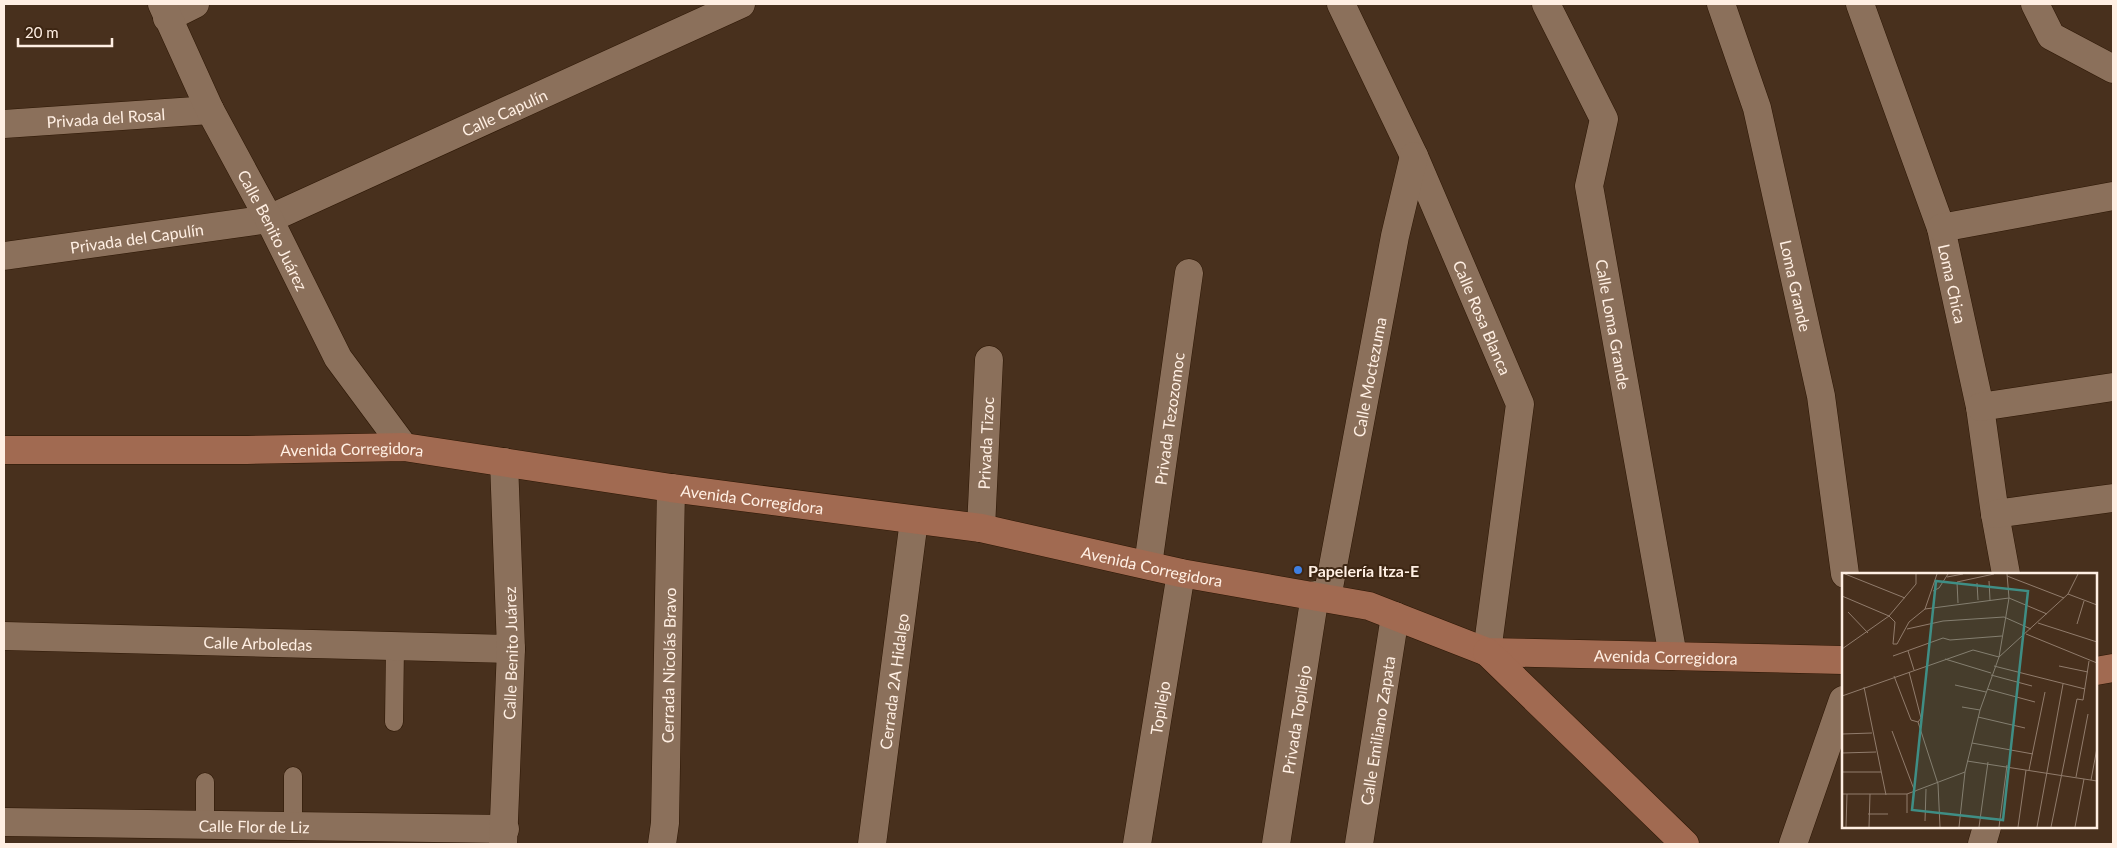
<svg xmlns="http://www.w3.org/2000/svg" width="2117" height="848" font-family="Lato,sans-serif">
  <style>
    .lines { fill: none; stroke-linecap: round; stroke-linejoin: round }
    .service-casing { stroke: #2d1705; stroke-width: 19 }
    .minor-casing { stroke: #2d1705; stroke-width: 29 }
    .tertiary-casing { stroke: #2d1705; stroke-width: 29 }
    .secondary-casing { stroke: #2d1705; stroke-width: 29 }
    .service { stroke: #8b705b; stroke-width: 18 }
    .minor { stroke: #8b705b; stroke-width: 28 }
    .tertiary { stroke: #8b705b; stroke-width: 28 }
    .secondary { stroke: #a16a51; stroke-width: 28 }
    .shop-dot { fill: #3f7fe0; stroke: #3d2613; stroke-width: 2 }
    .labels { text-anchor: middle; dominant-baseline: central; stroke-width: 4; stroke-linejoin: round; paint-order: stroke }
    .street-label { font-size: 16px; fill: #ffefe3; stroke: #3d2613 }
    .poi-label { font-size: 16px; font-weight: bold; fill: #ffefe3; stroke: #3d2613; text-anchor: start }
    .inset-road { fill: none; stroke: #917c6c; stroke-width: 1 }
    .view { fill: #3f8e85; fill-opacity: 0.15; stroke: #3f8e85; stroke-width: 2.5 }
    .inset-edge { fill: none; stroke: #ffefe3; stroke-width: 2.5 }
  </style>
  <rect width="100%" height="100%" fill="#48301d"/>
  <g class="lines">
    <defs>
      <path id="service" d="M394,722L395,647
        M205,782V826
        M293,827V776"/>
      <g id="minor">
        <path id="s1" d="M1341,4L1414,156L1520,404L1487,652"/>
        <path id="s2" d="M1546,4L1604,119L1589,186L1673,656"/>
        <path id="s3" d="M1721,4L1757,108L1821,396L1845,574"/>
        <path id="s4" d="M1860,4L1941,228L1980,407L1995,514L2006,574"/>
        <path d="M2035,4L2051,36L2113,69"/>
        <path d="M167,18L195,4"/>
        <path id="s5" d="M4,124L210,110"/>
        <path d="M1941,228L2113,196"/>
        <path id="s6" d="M4,256L269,219L741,4"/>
        <path d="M1980,407L2113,387"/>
        <path d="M1995,514L2113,498"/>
        <path id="s7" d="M981,528L989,360"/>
        <path id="s8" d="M1148,565L1189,273"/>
        <path id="s9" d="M1327,598L1395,236L1414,156"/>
        <path id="s10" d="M4,636L511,649"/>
        <path id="s11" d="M4,822L505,829"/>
        <path id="s12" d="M662,844L665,823L671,488"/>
        <path id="s13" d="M872,844L914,520"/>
        <path id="s14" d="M1137,844L1181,573"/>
        <path id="s15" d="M1276,844L1315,595"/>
        <path id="s16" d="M1359,844L1395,616"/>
        <path d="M1793,844L1843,700"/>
        <path d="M1982,844L1987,827"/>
      </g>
      <g id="tertiary">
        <path id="s17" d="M162,4L210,110L269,219L338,358L404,447"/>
        <path id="s18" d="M503,844L511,649L504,462"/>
      </g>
      <g id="secondary">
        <path id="s19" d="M4,450H247L404,447L671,488L981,528L1181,573L1369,606L1487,652L1843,660"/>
        <path d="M1487,652L1685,844"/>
        <path d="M2096,671L2113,668"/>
      </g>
    </defs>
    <use href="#service" class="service-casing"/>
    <use href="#minor" class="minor-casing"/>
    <use href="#tertiary" class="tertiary-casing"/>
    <use href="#secondary" class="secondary-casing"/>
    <use href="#service" class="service"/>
    <use href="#minor" class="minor"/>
    <use href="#tertiary" class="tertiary"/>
    <use href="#secondary" class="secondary"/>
  </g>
  <circle class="shop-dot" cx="1298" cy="570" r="5"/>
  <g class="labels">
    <g class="street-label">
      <text stroke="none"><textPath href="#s6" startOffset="526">Calle Capulín</textPath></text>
      <text stroke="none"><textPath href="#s5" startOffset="102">Privada del Rosal</textPath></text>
      <text stroke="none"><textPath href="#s17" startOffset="252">Calle Benito Juárez</textPath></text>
      <text stroke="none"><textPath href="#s6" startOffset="134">Privada del Capulín</textPath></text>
      <text stroke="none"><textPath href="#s4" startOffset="295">Loma Chica</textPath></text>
      <text stroke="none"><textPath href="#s3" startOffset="292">Loma Grande</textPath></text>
      <text stroke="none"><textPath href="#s1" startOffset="344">Calle Rosa Blanca</textPath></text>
      <text stroke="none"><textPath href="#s2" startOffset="338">Calle Loma Grande</textPath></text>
      <text stroke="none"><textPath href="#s9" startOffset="225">Calle Moctezuma</textPath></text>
      <text stroke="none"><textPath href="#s8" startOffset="148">Privada Tezozomoc</textPath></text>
      <text stroke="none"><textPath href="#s7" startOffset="85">Privada Tizoc</textPath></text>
      <text stroke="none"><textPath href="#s19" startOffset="348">Avenida Corregidora</textPath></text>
      <text stroke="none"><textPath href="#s19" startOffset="752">Avenida Corregidora</textPath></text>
      <text stroke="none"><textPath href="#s19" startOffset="1158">Avenida Corregidora</textPath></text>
      <text stroke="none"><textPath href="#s10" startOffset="254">Calle Arboledas</textPath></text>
      <text stroke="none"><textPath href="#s18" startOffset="191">Calle Benito Juárez</textPath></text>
      <text stroke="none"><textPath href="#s19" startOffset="1684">Avenida Corregidora</textPath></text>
      <text stroke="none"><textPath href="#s12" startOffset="179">Cerrada Nicolás Bravo</textPath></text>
      <text stroke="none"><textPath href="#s13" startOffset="164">Cerrada 2A Hidalgo</textPath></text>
      <text stroke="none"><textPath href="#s14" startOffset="138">Topilejo</textPath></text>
      <text stroke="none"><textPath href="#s15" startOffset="126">Privada Topilejo</textPath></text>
      <text stroke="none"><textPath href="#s16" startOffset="115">Calle Emiliano Zapata</textPath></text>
      <text stroke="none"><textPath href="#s11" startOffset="250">Calle Flor de Liz</textPath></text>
    </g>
    <g class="poi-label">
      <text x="1308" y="570">Papelería Itza-E</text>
    </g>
  </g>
  <g transform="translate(1842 573)">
    <rect width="255" height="255" fill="#48301d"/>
    <path class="inset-road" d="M3,1L63,25M165,3L222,25M105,4L121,1M147,8L148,27M135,10L136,27M91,18L97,15L106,1M226,21L255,32M0,23L47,43L53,49L51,71H55L67,49L83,36L167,25L205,41M116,30L115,9L152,1M83,36L95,1M6,39L26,60M196,50L255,69M235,51L242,28M65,56L101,48L162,44L189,56M184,61L255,90M0,76L47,43L74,11V1M66,78L72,97M51,83L101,65L108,67L160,63M157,84L226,21L236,1M103,86L149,100M152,93L243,116M217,93L246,99M67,99L79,145L76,149M149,102L190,113M52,103L69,147L76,149M113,112L144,119M22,114L44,222M145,116L193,129M0,123L131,77L157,84M120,134L138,137M136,144L183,155M76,149L96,211L98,254M50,158L73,219M0,161L30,160M130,170L191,181M0,180L34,179M125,188L255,208M187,197L203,119M0,199H39M234,204L246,141M249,207L255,175M0,221H65L123,199M65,240V221M26,241H46M83,248L84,216M4,254L5,221M27,254L28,221M117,254L123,199L138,137L157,84L167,25L165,1M137,254L146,189M157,254L165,192M176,254L184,197M195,254L221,111M209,254L235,126L241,127L247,88M233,254L242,206"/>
    <path class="view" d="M94,8L186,18L161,247L70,237Z"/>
    <rect width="255" height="255" class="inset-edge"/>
  </g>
  <rect width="2117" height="848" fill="none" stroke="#ffefe3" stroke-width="10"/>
  <path d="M18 38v8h94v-8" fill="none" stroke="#ffefe3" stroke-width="2.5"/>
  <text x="25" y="38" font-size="15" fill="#ffefe3" stroke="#3d2613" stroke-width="4" paint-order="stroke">20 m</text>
</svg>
